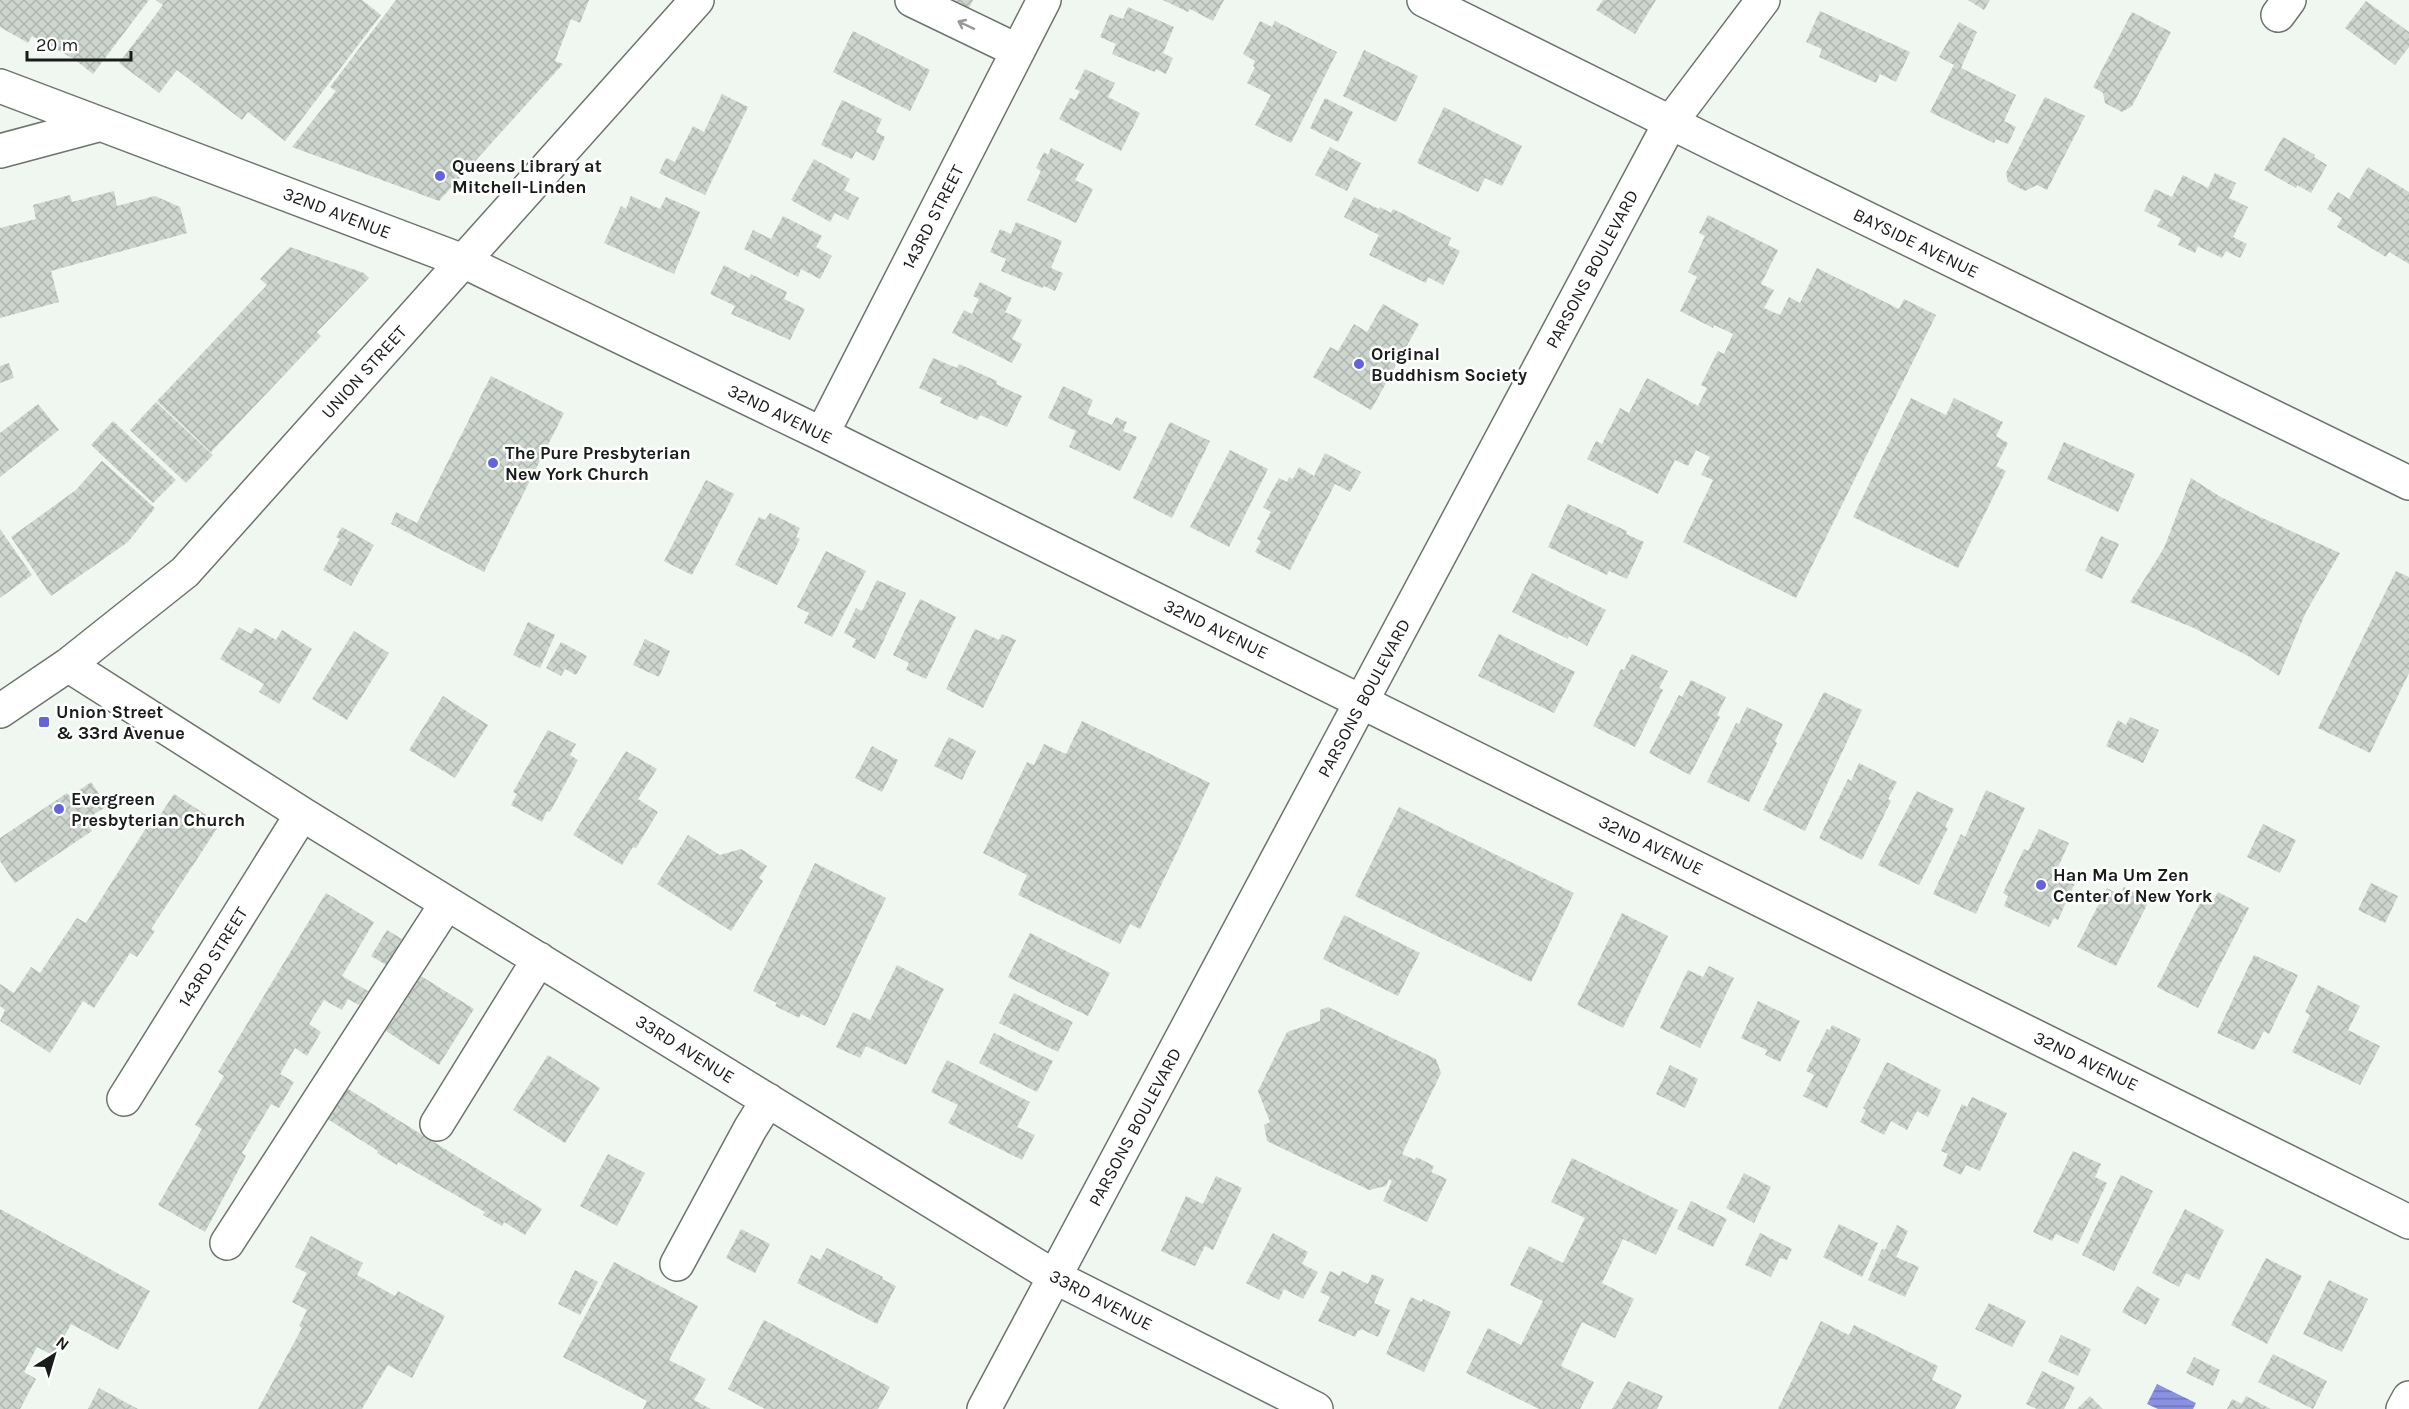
<svg xmlns="http://www.w3.org/2000/svg" width="2409" height="1409" font-family="Karla,sans-serif">
  <style>
    .water { fill: url(#water-rules) }
    .building { fill: url(#building-cross-hatch) }
    .lines { fill: none; stroke-linecap: round; stroke-linejoin: round }
    .minor-casing { stroke: #6d746e; stroke-width: 36 }
    .minor { stroke: #fff; stroke-width: 33 }
    .oneway { stroke: #989998 }
    .poi-dot { fill: #6463dc; stroke: #fff; stroke-width: 2 }
    .labels { text-anchor: middle; dominant-baseline: central; stroke-width: 5; stroke-linejoin: round; paint-order: stroke }
    .poi-label { font-size: 18px; font-weight: bold; fill: #191c1a; stroke: #fff; text-anchor: start }
    .street-label { font-size: 18px; fill: #191c1a; stroke: #fff }
  </style>
  <defs>
    <pattern id="water-rules" width="6" height="5" patternUnits="userSpaceOnUse" patternTransform="scale(1.5)"><rect width="6" height="5" fill="#8a91e2"/><path d="M0 2.5h6" fill="none" stroke="#7076b6"/></pattern>
    <pattern id="building-cross-hatch" width="8" height="8" patternUnits="userSpaceOnUse" patternTransform="scale(1.5)"><rect width="8" height="8" fill="#ccd5ce"/><path d="M0 0l8 8M0 8l8-8" fill="none" stroke="#afb6b0"/></pattern>
  </defs>
  <rect width="100%" height="100%" fill="#eff7f0"/>
  <path class="water" d="M2157,1384L2196,1403L2193,1409H2158L2147,1404Z"/>
  <path class="building" d="M0,0H149L93,74L74,59L32,36L28,43L0,27Z
    M156,0H362L381,15L285,141L248,112L242,120L177,70L159,93L119,63L163,5Z
    M396,0H589L580,23L571,19L555,61L563,64L439,201L292,147L336,91L330,87Z
    M942,0H973L967,12Z
    M1163,0H1224L1213,21L1190,9L1188,12Z
    M1603,0H1656L1635,34L1596,10Z
    M1968,0H1990L1984,10Z
    M2366,1L2409,32V47L2395,65L2345,28Z
    M1128,7L1174,27L1163,53L1173,58L1166,74L1156,69L1155,72L1112,54L1116,44L1100,37L1110,14L1123,19Z
    M1820,11L1910,52L1896,82L1880,74L1876,83L1819,57L1822,49L1806,42Z
    M2132,12L2171,32L2132,106L2122,112L2105,103L2103,93L2093,87Z
    M1260,21L1272,27L1275,21L1337,52L1291,143L1255,125L1271,95L1247,83L1255,67L1253,66L1255,61L1243,54Z
    M1959,22L1977,32L1961,68L2016,95L2004,121L2016,127L2008,144L1996,139L1994,143L1930,112L1954,65L1939,57Z
    M853,31L930,70L910,111L833,72Z
    M1364,50L1418,76L1396,122L1343,96Z
    M1085,69L1115,83L1108,97L1140,113L1121,151L1059,119L1070,98L1075,100L1080,91L1075,89Z
    M722,94L748,107L705,195L659,173L666,158L675,162L693,126L704,132Z
    M2045,97L2085,116L2047,190L2037,185L2025,191L2008,182L2006,173Z
    M1325,98L1353,112L1338,142L1310,128Z
    M842,100L882,119L876,132L885,137L874,161L856,151L852,159L821,145Z
    M1444,107L1522,146L1502,186L1485,178L1478,192L1417,163Z
    M2283,137L2315,155L2314,157L2327,165L2311,193L2297,185L2296,188L2264,170Z
    M1330,147L1361,163L1347,191L1315,175Z
    M1051,148L1084,164L1075,180L1093,189L1076,223L1027,200L1041,171L1036,168L1044,152L1048,155Z
    M814,159L850,179L844,190L859,198L848,220L835,213L830,222L791,200Z
    M2368,167L2409,192V264L2389,252L2386,257L2337,227L2342,218L2327,209L2338,192L2349,199Z
    M2215,173L2236,183L2229,198L2248,207L2233,237L2247,244L2240,258L2226,251L2222,258L2198,246L2195,253L2178,245L2181,238L2157,226L2161,219L2144,211L2155,189L2172,197L2183,175L2208,188Z
    M114,191L117,206L155,196L180,207L187,233L51,271L59,302L0,318V228L36,219L33,205L70,195L72,202Z
    M631,196L660,209L666,197L700,212L674,274L604,243L621,206L626,209Z
    M1354,197L1379,209L1380,207L1391,213L1393,209L1451,238L1448,245L1460,251L1443,285L1428,277L1426,283L1369,255L1379,235L1344,217Z
    M1708,215L1778,250L1761,284L1774,290L1764,308L1780,315L1789,297L1800,303L1817,268L1899,309L1904,299L1936,315L1796,598L1683,542L1713,480L1701,475L1710,457L1696,450L1688,466L1675,460L1658,494L1587,459L1596,441L1602,444L1620,408L1629,413L1647,378L1698,406L1707,388L1701,385L1718,351L1724,354L1733,334L1714,325L1713,328L1680,311L1697,277L1688,272L1705,236L1699,233Z
    M783,216L822,236L816,247L832,256L820,279L801,269L798,277L744,249L753,230L771,239Z
    M1016,222L1062,241L1051,268L1063,273L1055,291L1044,286L1042,288L1001,271L1006,259L990,252L1000,229L1011,234Z
    M290,247L364,273L369,278L317,332L321,336L211,452L157,401L267,285L260,279Z
    M724,265L749,278L751,274L787,292L784,299L805,309L790,340L731,314L735,306L710,294Z
    M980,282L1012,298L1005,312L1022,320L1012,339L1022,344L1012,363L952,333L964,310L972,314L979,299L973,296Z
    M1383,304L1419,324L1371,410L1313,377L1330,347L1338,351L1354,324L1367,332Z
    M933,358L957,368L959,364L997,381L996,384L1022,396L1007,427L980,415L977,420L940,403L942,398L919,388Z
    M9,363L14,378L0,383V366Z
    M491,376L564,413L484,572L391,524L396,512L417,523Z
    M1063,386L1093,400L1087,414L1112,425L1116,417L1127,422L1123,431L1137,437L1120,471L1069,447L1076,431L1048,418Z
    M1911,398L1946,415L1954,398L2003,422L1996,436L2008,443L1996,466L2006,471L1958,568L1853,517Z
    M156,402L213,455L186,483L130,430Z
    M38,404L59,430L0,477V433Z
    M113,421L176,480L153,503L91,445Z
    M1170,422L1210,441L1172,518L1133,498Z
    M2064,442L2135,474L2118,512L2047,479Z
    M1230,450L1268,469L1229,547L1190,527Z
    M1325,453L1361,472L1350,492L1335,484L1290,570L1255,552L1261,541L1257,539L1271,512L1263,507L1279,478L1287,482L1289,477L1293,479L1299,467L1314,476Z
    M102,461L155,508L128,542L51,596L11,537L76,490Z
    M2191,478L2219,496L2260,517L2340,553L2306,612L2279,676L2248,656L2194,628L2130,602L2164,548Z
    M706,480L734,494L692,575L664,561Z
    M1568,504L1627,531L1626,534L1644,542L1627,579L1609,571L1607,575L1548,547Z
    M770,513L800,528L796,537L800,539L777,585L735,565L759,517L765,520Z
    M342,527L374,545L351,586L323,570L340,539L336,537Z
    M0,529L32,575L0,598Z
    M2101,536L2119,544L2102,579L2085,571Z
    M826,551L866,571L832,637L804,623L809,613L797,607Z
    M2396,571L2409,577V673L2370,753L2318,728Z
    M1532,573L1606,610L1587,646L1569,636L1568,639L1512,612Z
    M877,580L906,593L875,659L852,647L856,639L844,633L856,608L862,611Z
    M920,599L956,617L926,679L906,670L909,663L893,655Z
    M528,622L555,635L540,668L513,655Z
    M239,627L251,634L255,628L276,640L282,630L312,649L279,704L259,692L264,684L220,659Z
    M975,629L999,640L1002,634L1016,640L983,708L946,689Z
    M354,631L389,653L347,720L312,699Z
    M1499,634L1575,672L1554,713L1478,676Z
    M645,639L670,651L659,677L633,665Z
    M561,642L587,656L576,675L565,669L561,676L546,668Z
    M1632,654L1668,671L1659,688L1663,690L1635,747L1593,726L1621,669L1624,670Z
    M1691,680L1726,697L1717,715L1720,717L1690,775L1649,753L1679,695L1682,697Z
    M1824,692L1862,710L1805,831L1763,810Z
    M443,696L488,725L455,778L409,750Z
    M1747,707L1783,724L1775,741L1777,743L1749,802L1707,782L1736,723L1739,724Z
    M2130,717L2159,730L2143,763L2106,746L2118,720L2126,725Z
    M1082,721L1210,783L1140,929L1130,924L1120,944L1018,895L1027,875L983,853L1027,762L1034,765L1044,744L1066,754Z
    M548,730L576,744L570,755L578,760L550,812L547,811L542,822L511,805L517,794L513,792Z
    M949,737L976,751L962,780L934,766Z
    M872,746L898,760L882,792L855,778Z
    M626,751L657,769L638,799L658,812L636,848L633,847L622,865L573,835Z
    M1859,763L1897,782L1888,799L1891,801L1862,860L1819,838L1848,779L1851,781Z
    M91,782L107,806L85,820L92,831L15,883L0,861V838L67,793L70,797Z
    M1986,790L2025,808L1976,914L1933,894L1961,834L1965,837Z
    M1917,791L1954,809L1945,827L1948,828L1919,885L1878,865Z
    M174,794L220,824L151,929L155,931L137,957L130,953L94,1008L83,1001L50,1053L0,1021L5,1010L0,1006V984L14,993L31,967L40,973L77,918L86,923L153,817L157,820Z
    M1399,807L1574,893L1531,982L1355,896Z
    M2263,824L2296,840L2280,873L2247,857Z
    M2039,829L2069,843L2058,867L2078,876L2058,920L2054,918L2049,927L2004,906L2008,896L2003,893L2024,849L2028,851Z
    M688,835L720,855L741,849L767,866L759,878L763,881L731,931L657,884Z
    M815,863L886,898L825,1026L801,1014L799,1018L775,1006L777,1003L753,991Z
    M2371,883L2398,896L2385,923L2358,910Z
    M2124,887L2141,896L2142,893L2151,897L2116,966L2077,947L2107,888L2120,895Z
    M2218,892L2249,908L2198,1008L2157,987L2202,899L2211,904Z
    M326,893L374,922L342,976L368,991L359,1005L348,999L342,1010L324,1000L309,1024L321,1032L307,1056L295,1048L280,1074L294,1082L279,1108L271,1104L242,1153L246,1156L205,1232L158,1205L202,1129L195,1125L224,1076L218,1072Z
    M1622,913L1668,936L1623,1028L1577,1005Z
    M1344,915L1420,953L1398,996L1323,959Z
    M387,930L402,939L386,965L371,956Z
    M1030,933L1110,973L1088,1016L1008,977Z
    M2254,955L2298,975L2269,1034L2264,1031L2254,1050L2217,1033Z
    M897,965L944,989L906,1065L866,1046L860,1058L836,1047L853,1012L870,1020Z
    M1709,966L1734,978L1700,1048L1660,1028L1688,970L1703,977Z
    M421,976L474,1009L439,1065L386,1031Z
    M2318,985L2360,1006L2348,1030L2380,1046L2360,1085L2292,1052L2310,1015L2305,1012Z
    M1014,993L1073,1022L1058,1052L999,1023Z
    M1758,1001L1800,1021L1780,1062L1765,1055L1767,1050L1741,1038Z
    M1328,1007L1436,1059L1441,1073L1402,1154L1415,1160L1416,1157L1434,1166L1431,1172L1447,1179L1427,1222L1383,1201L1392,1181L1389,1179L1386,1186L1369,1190L1267,1141L1264,1125L1270,1122L1258,1091L1287,1032L1320,1021V1010Z
    M1832,1025L1861,1039L1827,1108L1803,1096L1814,1075L1806,1071L1827,1029L1830,1030Z
    M994,1033L1053,1061L1037,1092L979,1063Z
    M548,1055L600,1088L565,1143L513,1110Z
    M947,1060L1030,1102L1017,1127L1035,1135L1022,1160L948,1123L958,1105L931,1092Z
    M1887,1062L1941,1090L1928,1117L1917,1111L1907,1130L1891,1121L1884,1135L1860,1122L1866,1110L1863,1108Z
    M1670,1065L1698,1079L1685,1108L1656,1094Z
    M345,1087L542,1209L525,1235L504,1222L502,1226L483,1215L485,1212L398,1162L397,1165L377,1153L378,1151L326,1118Z
    M1972,1097L2007,1113L1980,1171L1966,1165L1961,1175L1943,1166L1948,1154L1941,1151L1962,1104L1967,1107Z
    M2073,1151L2101,1164L2095,1177L2107,1183L2078,1244L2056,1234L2052,1241L2033,1232Z
    M608,1154L645,1173L617,1226L580,1206Z
    M1572,1158L1678,1210L1656,1255L1623,1239L1602,1283L1634,1299L1615,1338L1582,1322L1561,1366L1594,1382L1580,1409H1539L1466,1373L1488,1328L1521,1345L1543,1301L1510,1285L1529,1246L1563,1263L1585,1218L1551,1202Z
    M1744,1173L1771,1187L1754,1223L1726,1208Z
    M2121,1175L2153,1191L2114,1271L2082,1255Z
    M1216,1176L1242,1188L1213,1250L1205,1246L1195,1266L1161,1251L1186,1196L1203,1204Z
    M1691,1201L1727,1219L1713,1247L1677,1229Z
    M0,1209L150,1291L118,1350L71,1324L54,1356L37,1347L24,1372L36,1379L20,1409H0Z
    M2185,1209L2224,1230L2199,1280L2186,1273L2179,1287L2152,1273Z
    M1839,1224L1878,1243L1862,1277L1823,1257Z
    M1897,1225L1908,1231L1896,1257L1919,1267L1905,1297L1868,1280L1882,1249L1885,1250Z
    M741,1229L770,1244L755,1273L726,1258Z
    M1273,1233L1308,1252L1302,1264L1318,1272L1303,1299L1284,1289L1279,1300L1246,1283Z
    M1760,1233L1792,1249L1787,1260L1780,1258L1771,1277L1745,1265Z
    M311,1236L363,1263L357,1275L395,1296L398,1291L445,1316L412,1378L388,1365L362,1409H258L302,1328L299,1326L307,1310L292,1302L307,1273L295,1267Z
    M827,1248L883,1277L882,1279L896,1286L877,1324L797,1283L811,1255L820,1260Z
    M2266,1258L2302,1276L2267,1344L2231,1325Z
    M614,1262L698,1306L669,1360L706,1379L694,1400L711,1409H643L647,1401L563,1357Z
    M575,1270L598,1282L580,1315L558,1304Z
    M1330,1271L1340,1276L1342,1271L1368,1284L1372,1274L1384,1279L1374,1303L1390,1310L1378,1337L1361,1329L1360,1331L1358,1330L1355,1337L1318,1321L1330,1297L1320,1292Z
    M2329,1280L2368,1299L2342,1352L2303,1334Z
    M2137,1286L2160,1299L2146,1325L2122,1312Z
    M1411,1297L1422,1302L1423,1299L1451,1312L1424,1372L1386,1354Z
    M1989,1303L2026,1321L2012,1347L1975,1329Z
    M764,1320L890,1387L878,1409H765L728,1389Z
    M1821,1321L1849,1335L1854,1325L1938,1366L1932,1380L1962,1395L1955,1409H1778Z
    M2061,1335L2091,1349L2078,1376L2048,1362Z
    M2273,1354L2327,1381L2313,1409L2258,1382Z
    M2194,1357L2220,1370L2213,1386L2186,1373Z
    M2042,1371L2075,1387L2064,1409H2037L2026,1404Z
    M1628,1381L1663,1396L1657,1409H1612Z
    M99,1388L138,1409H88Z
    M2090,1396L2103,1409H2077Z
    M2246,1396L2271,1409H2227L2232,1399L2242,1404Z"/>
  <g class="lines">
    <defs>
      <path id="minor" d="M912,0L1018,51
        M1424,0L1720,147L2409,483
        M2278,15L2289,0
        M0,86L463,261L822,434L2409,1222
        M0,151L101,124
        M822,434L1044,0
        M68,665L302,814L1055,1277L1316,1409
        M0,711L68,665L185,572L697,0
        M124,1099L302,814
        M437,1124L539,959
        M227,1243L447,903
        M677,1264L750,1129L768,1100
        M984,1409L1670,123L1763,0
        M2403,1409L2409,1398"/>
    </defs>
    <use href="#minor" class="minor-casing"/>
    <use href="#minor" class="minor"/>
  </g>
  <defs><path id="oneway-shaft" d="M-6 0H5M1.5-3L5.5 0L1.5 3" fill="none" stroke-width="1.6" stroke-linecap="round" stroke-linejoin="round" transform="scale(1.5)"/></defs>
  <use class="oneway" href="#oneway-shaft" transform="translate(966 25) rotate(-155)"/>
  <g class="poi-dot">
    <circle cx="440" cy="176" r="6"/>
    <circle cx="1359" cy="364" r="6"/>
    <circle cx="493" cy="463" r="6"/>
    <rect x="38" y="716" width="12" height="12" rx="3"/>
    <circle cx="59" cy="809" r="6"/>
    <circle cx="2041" cy="885" r="6"/>
  </g>
  <g class="labels">
    <g class="poi-label">
      <text x="452" y="166">Queens Library at<tspan x="452" dy="21">Mitchell-Linden</tspan></text>
      <text x="1371" y="354">Original<tspan x="1371" dy="21">Buddhism Society</tspan></text>
      <text x="505" y="453">The Pure Presbyterian<tspan x="505" dy="21">New York Church</tspan></text>
      <text x="56" y="712">Union Street<tspan x="56" dy="21">&amp; 33rd Avenue</tspan></text>
      <text x="71" y="799">Evergreen<tspan x="71" dy="21">Presbyterian Church</tspan></text>
      <text x="2053" y="875">Han Ma Um Zen<tspan x="2053" dy="21">Center of New York</tspan></text>
    </g>
    <g class="street-label">
      <text transform="translate(337 213) rotate(21)">32ND AVENUE</text>
      <text transform="translate(933 217) rotate(-63)">143RD STREET</text>
      <text transform="translate(1916 243) rotate(26)">BAYSIDE AVENUE</text>
      <text transform="translate(1592 269) rotate(-62)">PARSONS BOULEVARD</text>
      <text transform="translate(364 372) rotate(-48)">UNION STREET</text>
      <text transform="translate(780 414) rotate(26)">32ND AVENUE</text>
      <text transform="translate(1216 629) rotate(26)">32ND AVENUE</text>
      <text transform="translate(1364 698) rotate(-62)">PARSONS BOULEVARD</text>
      <text transform="translate(1651 845) rotate(26)">32ND AVENUE</text>
      <text transform="translate(213 957) rotate(-58)">143RD STREET</text>
      <text transform="translate(685 1049) rotate(32)">33RD AVENUE</text>
      <text transform="translate(2086 1061) rotate(26)">32ND AVENUE</text>
      <text transform="translate(1135 1127) rotate(-62)">PARSONS BOULEVARD</text>
      <text transform="translate(1101 1300) rotate(27)">33RD AVENUE</text>
    </g>
  </g>
  <g transform="translate(54 1355) rotate(37)" stroke="#ffffff" stroke-width="4.5" paint-order="stroke">
  <path d="M0-4.5L10 22L0 15L-10 22Z" fill="#191c1a"/>
  <text y="-9" font-size="16" font-weight="bold" text-anchor="middle" fill="#191c1a">N</text>
  </g>
  <path d="M27 51v9h104v-9" fill="none" stroke="#191c1a" stroke-width="3"/>
  <text x="36" y="51" font-size="18" fill="#191c1a" stroke="#ffffff" stroke-width="4.5" paint-order="stroke">20 m</text>
</svg>
